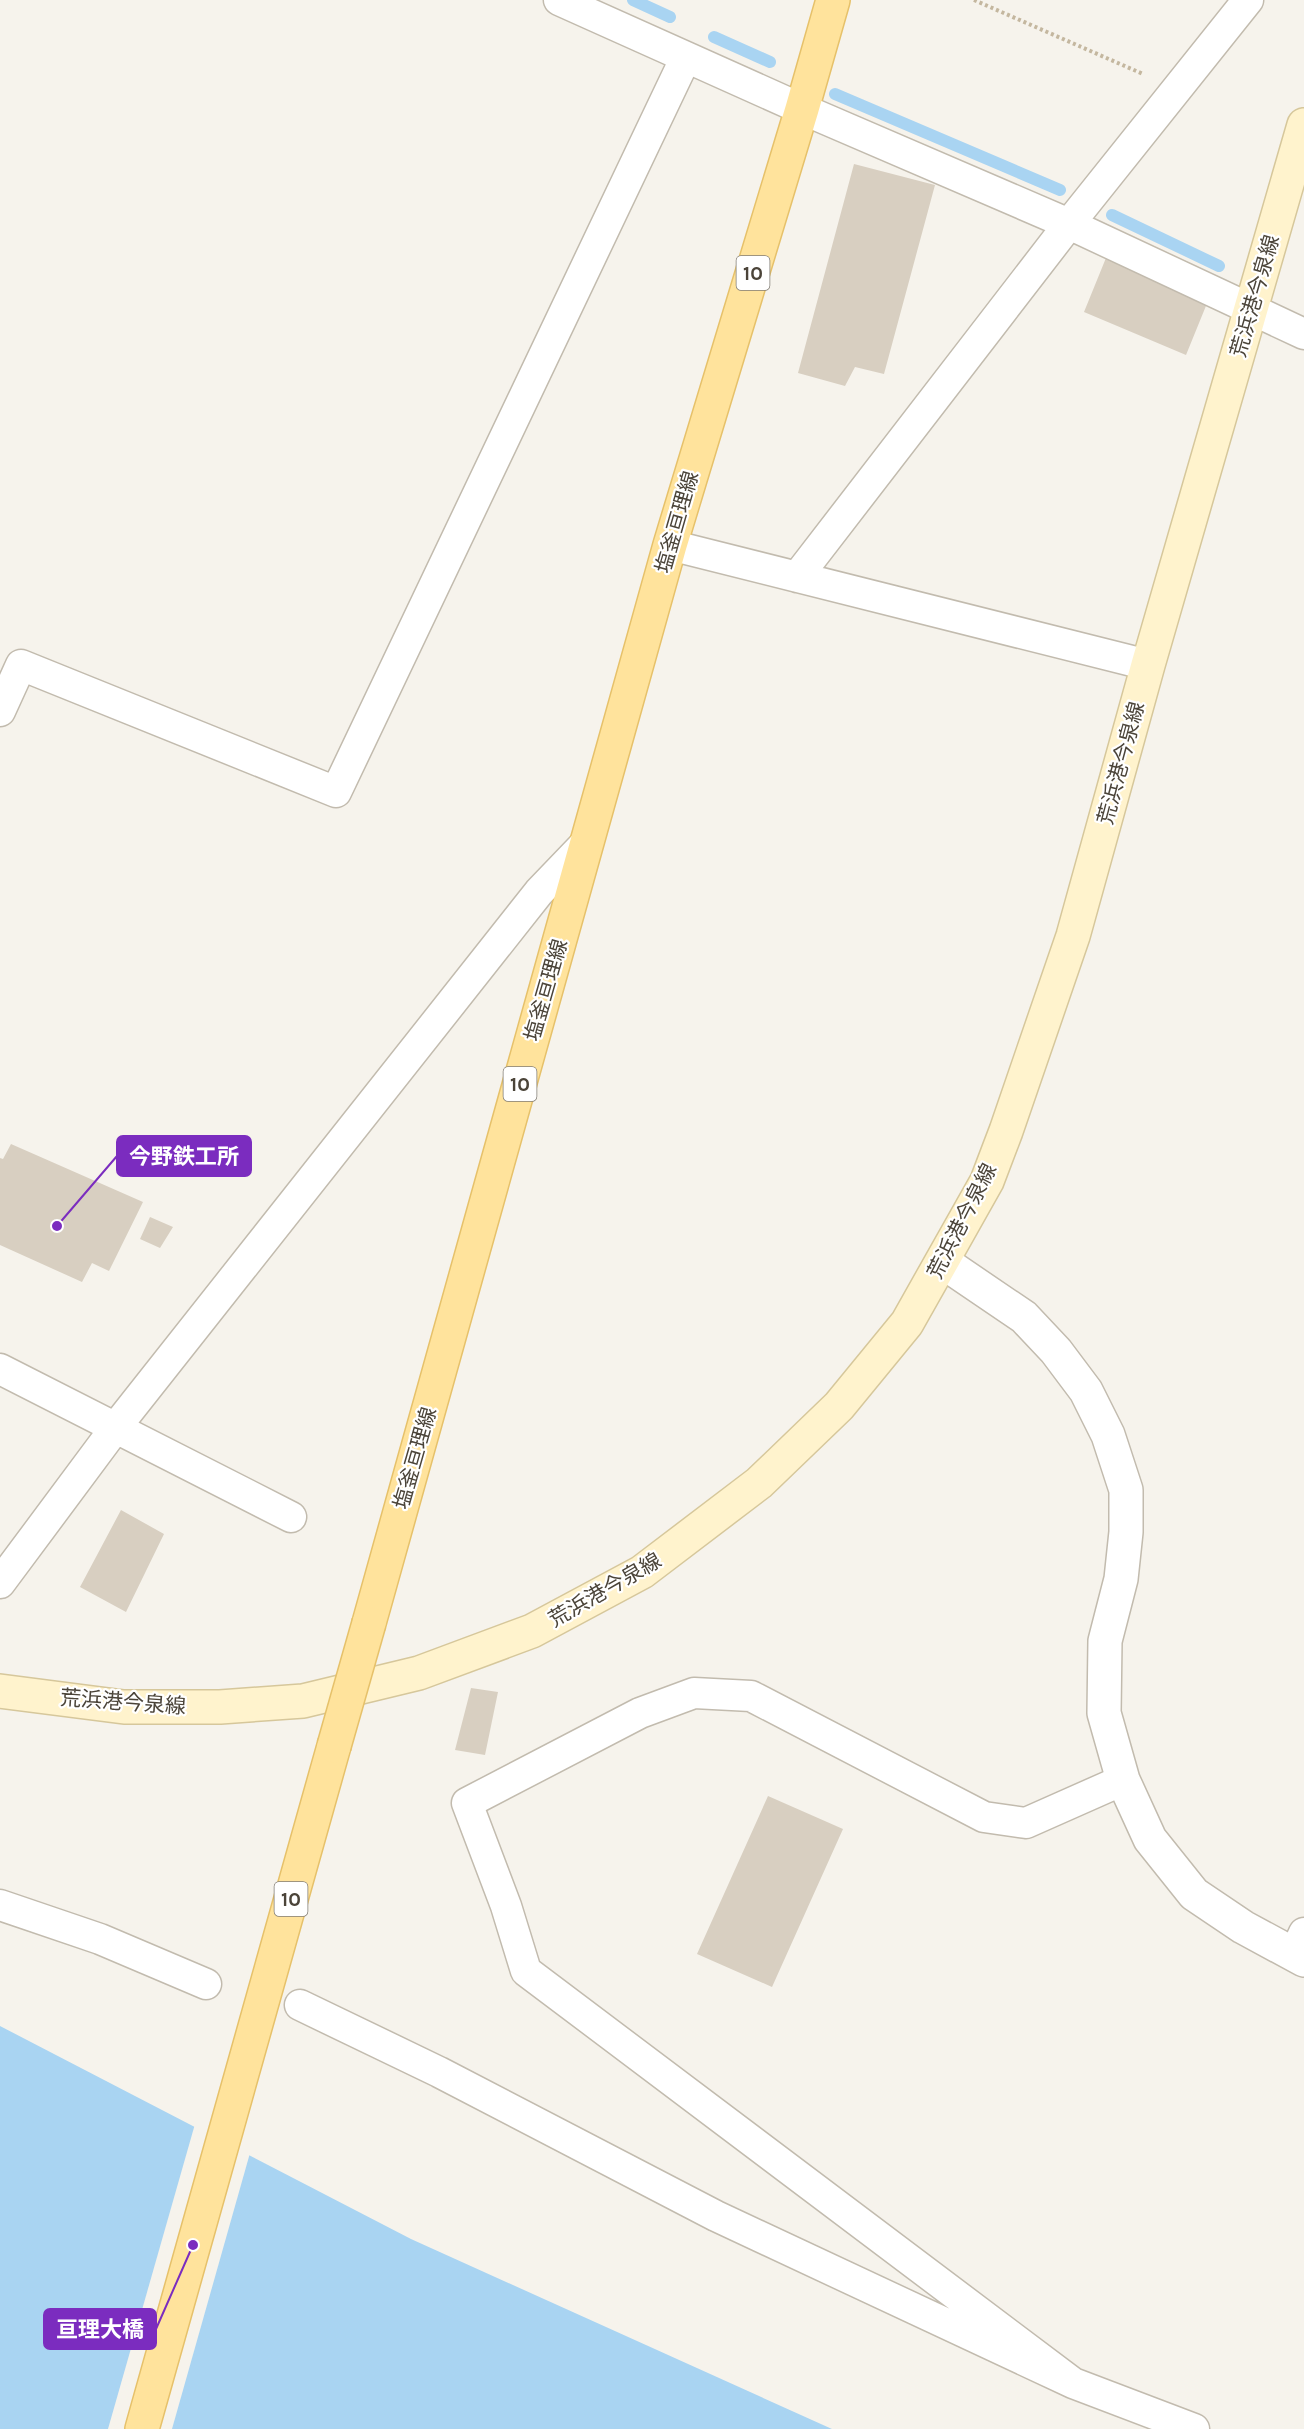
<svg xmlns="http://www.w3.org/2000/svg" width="1304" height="2429" font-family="Karla,'Noto Sans JP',sans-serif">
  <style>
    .water { fill: #a9d4f2 }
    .pier { fill: #f6f3ec }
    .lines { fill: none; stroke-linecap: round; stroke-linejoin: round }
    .stream { stroke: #a9d4f2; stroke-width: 12 }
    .building { fill: #d8cfc1 }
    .minor-casing { stroke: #c2bbae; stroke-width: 33 }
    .tertiary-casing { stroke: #c2bbae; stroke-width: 36 }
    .secondary-casing { stroke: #d6c79b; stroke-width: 36 }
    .primary-casing { stroke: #e6c16a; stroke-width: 36 }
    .path { stroke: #c4b79f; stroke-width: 4; stroke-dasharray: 3 3; stroke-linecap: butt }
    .minor { stroke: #fff; stroke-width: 30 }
    .tertiary { stroke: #fff; stroke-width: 33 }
    .secondary { stroke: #fff3cd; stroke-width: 33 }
    .primary { stroke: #ffe39c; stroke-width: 33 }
    .primary-bridge-casing { stroke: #e6c16a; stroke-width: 36; stroke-linecap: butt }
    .primary-bridge { stroke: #ffe39c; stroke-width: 33 }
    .labels { text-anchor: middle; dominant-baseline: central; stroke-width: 4.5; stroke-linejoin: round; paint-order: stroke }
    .shield { fill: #fff; stroke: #817c74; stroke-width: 1.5 }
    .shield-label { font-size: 20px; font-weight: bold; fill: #4b4439 }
    .street-label { font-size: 21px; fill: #4b4439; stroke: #fff }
    .leader { fill: none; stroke: #7b2cbf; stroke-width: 2 }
    .callout-dot { fill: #7b2cbf; stroke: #fff; stroke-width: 2 }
    .callout { fill: #7b2cbf; stroke: #7b2cbf; stroke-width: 2 }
    .callout-label { font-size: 22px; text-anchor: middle; font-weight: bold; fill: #fff }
  </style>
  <rect width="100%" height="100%" fill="#f6f3ec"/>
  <path class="water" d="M0,2026L411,2239L832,2429H0Z"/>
  <path class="pier" d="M195,2124L250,2153L172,2429H108Z"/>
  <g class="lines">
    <path class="stream" d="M633,0L670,17
      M714,37L770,62
      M835,94L1060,190
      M1112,215L1219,266"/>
  </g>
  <path class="building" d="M854,164L935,185L884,374L855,367L845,386L798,373Z
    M1108,253L1210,296L1186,355L1084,312Z
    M11,1144L143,1202L109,1271L92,1263L82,1282L0,1245V1158L3,1159Z
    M150,1217L173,1227L160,1248L140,1239Z
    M121,1510L164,1534L126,1612L80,1587Z
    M471,1688L498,1692L485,1755L455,1750Z
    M768,1796L843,1829L772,1987L697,1954Z"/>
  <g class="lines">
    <defs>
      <path id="minor" d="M559,0L802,109L1069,224L1304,334
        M670,545L1148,665
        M797,577L1069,224L1248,0
        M0,711L21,665L336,792L686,57
        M0,1369L291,1517
        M0,1583L116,1427L539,892L588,841
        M0,1905L100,1939L206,1984
        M1294,1955L1304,1933
        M300,2005L439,2072L716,2216L1073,2383L1194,2429
        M1073,2383L526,1971L506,1906L467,1803L640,1713L694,1693L751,1696L984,1817L1026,1823L1123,1780"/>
      <path id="tertiary" d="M943,1262L1024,1317L1056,1351L1086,1391L1108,1435L1126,1490V1532L1121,1579L1105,1641L1104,1713L1123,1780L1150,1839L1194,1894L1243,1927L1304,1960"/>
      <path id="secondary" d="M0,1691L124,1707H220L303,1701L419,1673L532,1631L642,1572L759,1483L839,1406L907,1323L987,1181L1006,1131L1073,936L1148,665L1304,125"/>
      <path id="primary" d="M369,1623L670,545L802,109L833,0
        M142,2429L334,1746"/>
    </defs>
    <use href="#minor" class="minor-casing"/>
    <use href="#tertiary" class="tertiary-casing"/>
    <use href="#secondary" class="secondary-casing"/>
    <use href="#primary" class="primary-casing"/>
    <path class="path" d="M974,0L1143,74"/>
    <use href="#minor" class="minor"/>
    <use href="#tertiary" class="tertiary"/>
    <use href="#secondary" class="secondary"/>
    <use href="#primary" class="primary"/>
    <defs>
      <path id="primary-bridge" d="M334,1746L369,1623"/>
    </defs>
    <use href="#primary-bridge" class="primary-bridge-casing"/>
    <use href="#primary-bridge" class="primary-bridge"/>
  </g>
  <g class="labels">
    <g class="shield">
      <rect x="736.5" y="256" width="33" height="34" rx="4.5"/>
      <rect x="503.5" y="1067" width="33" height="34" rx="4.5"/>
      <rect x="274.5" y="1882" width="33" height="34" rx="4.5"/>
    </g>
    <g class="shield-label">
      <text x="753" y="273">10</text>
      <text x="520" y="1084">10</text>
      <text x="291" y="1899">10</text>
    </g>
    <g class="street-label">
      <text transform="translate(1255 296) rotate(-74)">荒浜港今泉線</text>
      <text transform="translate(677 522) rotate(-74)">塩釜亘理線</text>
      <text transform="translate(1121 763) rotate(-75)">荒浜港今泉線</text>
      <text transform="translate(546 990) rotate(-74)">塩釜亘理線</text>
      <text transform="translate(962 1221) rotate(-63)">荒浜港今泉線</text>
      <text transform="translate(415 1458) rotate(-74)">塩釜亘理線</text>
      <text transform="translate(605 1590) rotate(-30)">荒浜港今泉線</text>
      <text transform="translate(123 1702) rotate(4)">荒浜港今泉線</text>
    </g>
  </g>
  <path class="leader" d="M57 1226L117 1156M193 2245L156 2329"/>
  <g class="callout-dot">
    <circle cx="57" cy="1226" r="6"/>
    <circle cx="193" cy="2245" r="6"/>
  </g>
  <g class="callout">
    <rect x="117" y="1136" width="134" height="40" rx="6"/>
    <rect x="44" y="2309" width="112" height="40" rx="6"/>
  </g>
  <g class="callout-label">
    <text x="184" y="1164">今野鉄工所</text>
    <text x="100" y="2337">亘理大橋</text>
  </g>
</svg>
